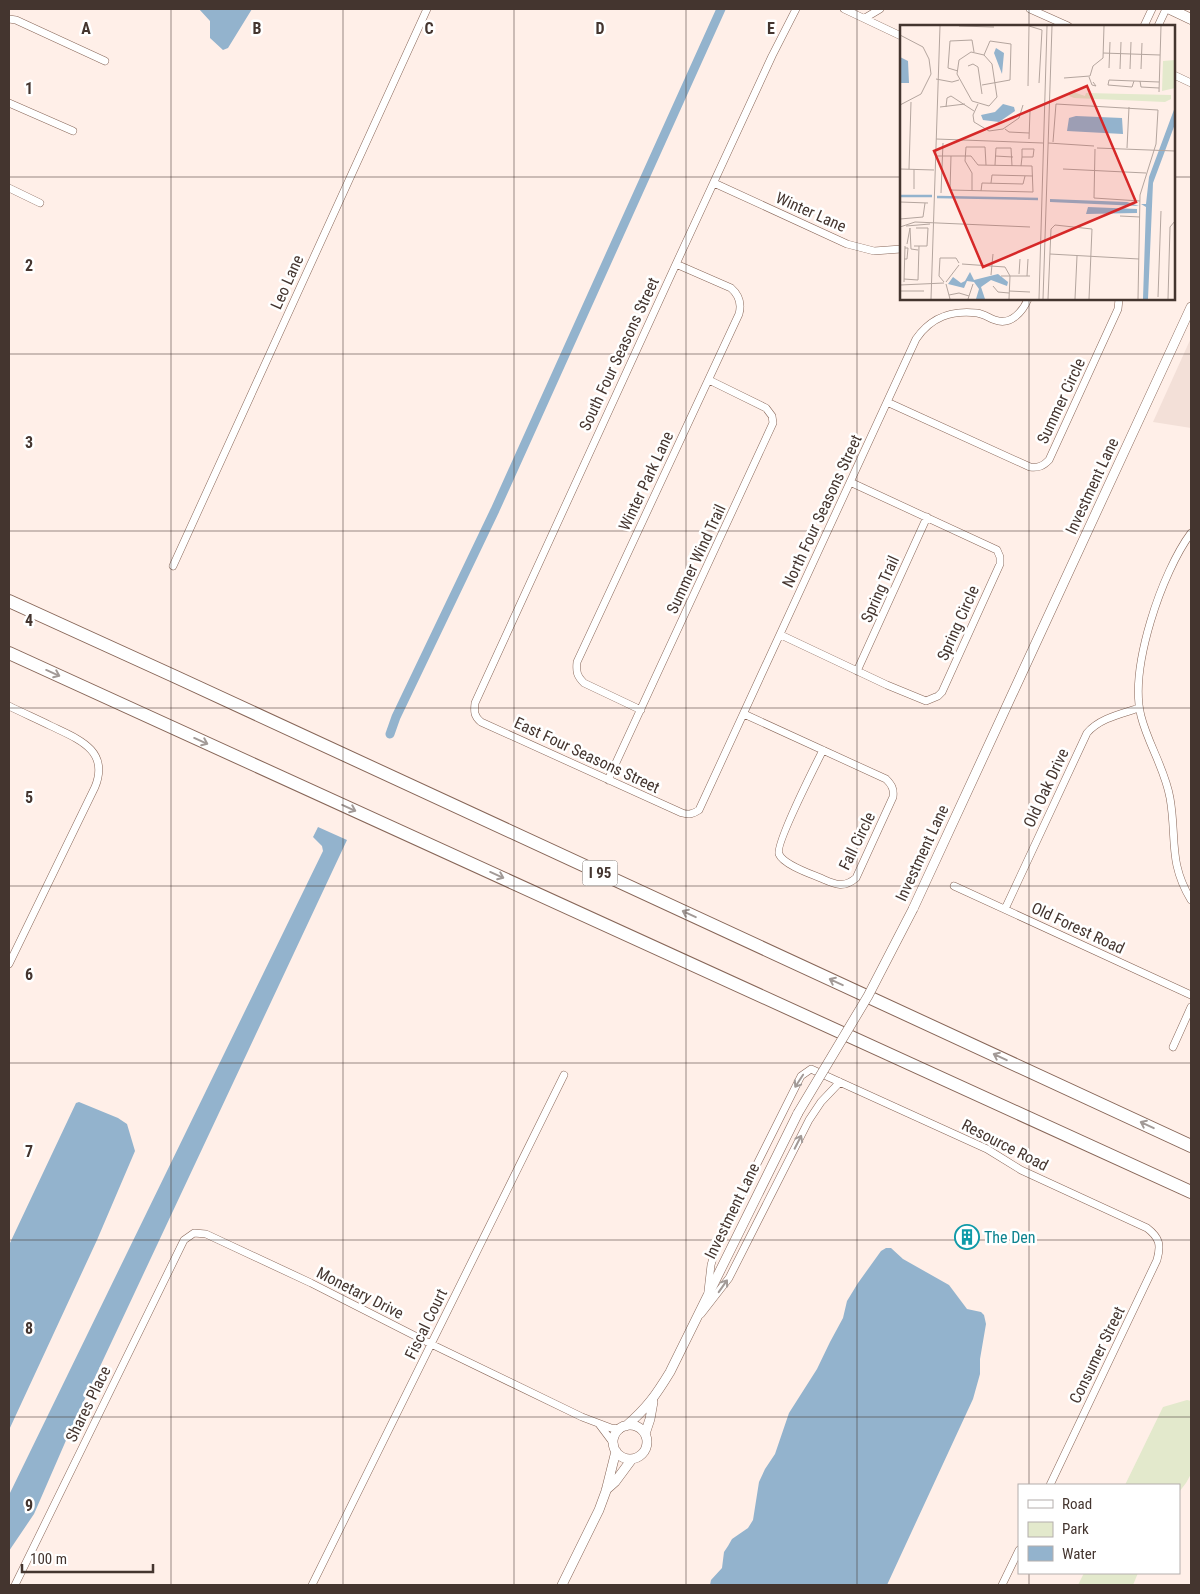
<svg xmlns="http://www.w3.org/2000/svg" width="1200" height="1594" font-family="'Roboto Condensed',sans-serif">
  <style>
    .built { fill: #f3e0d8 }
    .green { fill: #e3e9cc }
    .water { fill: #93b3cd }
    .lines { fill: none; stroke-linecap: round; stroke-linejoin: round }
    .canal { stroke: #93b3cd; stroke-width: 9 }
    .minor-casing { stroke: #876658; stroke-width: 8 }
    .tertiary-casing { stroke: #876658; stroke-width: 10 }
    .secondary-casing { stroke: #876658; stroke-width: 11 }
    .motorway-casing { stroke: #876658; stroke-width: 14 }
    .minor { stroke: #fff; stroke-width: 7 }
    .tertiary { stroke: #fff; stroke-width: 9 }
    .secondary { stroke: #fff; stroke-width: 10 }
    .motorway { stroke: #fff; stroke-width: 12 }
    .tertiary-bridge-casing { stroke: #876658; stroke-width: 10; stroke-linecap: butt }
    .tertiary-bridge { stroke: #fff; stroke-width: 9 }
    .oneway { stroke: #a29a97 }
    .grid { fill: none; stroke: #44352f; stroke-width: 1; stroke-opacity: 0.55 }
    .labels { text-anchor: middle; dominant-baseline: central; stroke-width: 5; stroke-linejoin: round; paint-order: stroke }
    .shield { fill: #fff; stroke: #7c726d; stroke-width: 1 }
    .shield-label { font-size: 15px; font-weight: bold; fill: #44352f }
    .street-label { font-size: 16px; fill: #44352f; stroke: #fff }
    .culture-label { font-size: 16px; fill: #0d838f; stroke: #fff; text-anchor: start }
    .inset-river { fill: none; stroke: #93b3cd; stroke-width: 2.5 }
    .inset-road { fill: none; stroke: #b4a59e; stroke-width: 1 }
    .view { fill: #d62828; fill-opacity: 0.15; stroke: #d62828; stroke-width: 2.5 }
    .inset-edge { fill: none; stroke: #44352f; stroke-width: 2.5 }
    .grid-label { font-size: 16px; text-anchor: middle; font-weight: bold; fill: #44352f; stroke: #fff; stroke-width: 5; stroke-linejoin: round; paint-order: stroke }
  </style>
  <rect width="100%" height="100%" fill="#ffefe8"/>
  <path class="built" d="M1191,338V428L1153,422Z"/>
  <path class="green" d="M1187,1400L1191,1401V1474L1186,1483L1179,1492V1485H1125L1163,1407Z
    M1084,1573H1138L1133,1585H1078Z"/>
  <path class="water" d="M199,9H252L228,48L223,50L210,38V21Z
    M318,827L347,840L74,1422L34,1514L9,1551V1495L323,851L322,846L313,837Z
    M79,1102L118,1118L127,1124L135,1151L97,1240L9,1430V1245L76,1103Z
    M886,1248H891L903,1259L949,1285L967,1309L981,1312L984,1315L986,1324L980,1359V1374L973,1399L887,1585H710L711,1580L722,1568L724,1552L728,1546L732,1539L748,1528L753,1520L759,1482L765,1469L775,1454L789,1413L817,1369L830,1342L843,1318L847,1301L858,1283L881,1251Z"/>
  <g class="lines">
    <path class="canal" d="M390,734L396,717L495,510L721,9"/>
    <defs>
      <path id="minor" d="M796,9L772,56L676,264L475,703C474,712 474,716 481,722L682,813C689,815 693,814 699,810L916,339C931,317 951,310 977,313C984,314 989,318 995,320C1011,326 1023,311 1028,299
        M844,9L901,36
        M1030,9L1068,26
        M865,18L880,9
        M9,19L16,20L105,61
        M1144,26L1152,9
        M1158,26L1166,9
        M1174,75L1191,83
        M9,103L73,131
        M714,183L847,244L874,251L901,249
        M9,188L40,203
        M887,402L1030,467C1039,468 1043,466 1049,460L1118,309L1119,299
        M1191,533C1162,572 1129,668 1141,716C1148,744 1165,769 1170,798C1177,838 1168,862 1191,900
        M173,566L427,9
        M781,635L887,685L926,701L938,696L942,692L1000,564V557L997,550L850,482
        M857,671L927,517
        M9,706C23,713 37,719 51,726C78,739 110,750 95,787L9,964
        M641,710L584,683C577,676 576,672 577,662L739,314C742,303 739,295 731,288L676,264
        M744,714L886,779C892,785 894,789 893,797L856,878C842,890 833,883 818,877C808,873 783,864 779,854C775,845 816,764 823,750
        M608,780L773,423L772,416L766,408L709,380
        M954,886L1191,995
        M1005,909L1087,733C1100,718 1121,714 1139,708
        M1173,1047L1191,1007
        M708,1291L711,1265L717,1244L801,1076L811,1069L987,1149L1021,1170L1147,1228C1160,1238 1161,1245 1157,1260L1050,1485
        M701,1314L729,1278L809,1120L821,1102L840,1082
        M599,1424L614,1444
        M15,1585L184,1240L194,1233L206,1234L311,1283L431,1344L582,1417L611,1428L620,1429
        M312,1585L564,1075
        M1002,1585L1019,1550"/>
      <path id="tertiary" d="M913,909L1191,307
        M613 1442a17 17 0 1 1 34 0a17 17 0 1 1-34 0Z
        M626,1426C647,1408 656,1395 670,1372L798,1113
        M645,1434L650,1419L653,1402
        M606,1490L615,1482L632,1459
        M562,1585L599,1510L606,1491L616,1451"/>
      <path id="secondary" d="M1170,9L1191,19"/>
      <path id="motorway" d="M9,601L176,677L1191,1146
        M9,653L1191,1192"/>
    </defs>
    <use href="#minor" class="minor-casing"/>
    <use href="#tertiary" class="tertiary-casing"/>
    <use href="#secondary" class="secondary-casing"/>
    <use href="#motorway" class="motorway-casing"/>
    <use href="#minor" class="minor"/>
    <use href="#tertiary" class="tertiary"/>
    <use href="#secondary" class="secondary"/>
    <use href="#motorway" class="motorway"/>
    <defs>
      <path id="tertiary-bridge" d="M798,1113L868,996L913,909"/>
    </defs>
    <use href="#tertiary-bridge" class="tertiary-bridge-casing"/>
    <use href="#tertiary-bridge" class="tertiary-bridge"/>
  </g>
  <defs><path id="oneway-shaft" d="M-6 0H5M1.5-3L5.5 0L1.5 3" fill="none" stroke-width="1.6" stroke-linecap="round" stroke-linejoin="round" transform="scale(1.25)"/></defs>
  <g class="oneway">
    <use href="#oneway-shaft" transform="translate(53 673) rotate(24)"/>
    <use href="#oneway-shaft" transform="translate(201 741) rotate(24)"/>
    <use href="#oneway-shaft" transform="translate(349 808) rotate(24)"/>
    <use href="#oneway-shaft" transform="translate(497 875) rotate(24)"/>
    <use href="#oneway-shaft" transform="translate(689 914) rotate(-155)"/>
    <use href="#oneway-shaft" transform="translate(836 982) rotate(-155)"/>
    <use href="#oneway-shaft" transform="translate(1000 1057) rotate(-155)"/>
    <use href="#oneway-shaft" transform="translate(799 1081) rotate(123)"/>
    <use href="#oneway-shaft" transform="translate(1147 1125) rotate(-155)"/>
    <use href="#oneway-shaft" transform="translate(798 1142) rotate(-63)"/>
    <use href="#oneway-shaft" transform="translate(723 1286) rotate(-55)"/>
  </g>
  <path class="grid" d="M171,9V1585M343,9V1585M514,9V1585M686,9V1585M857,9V1585M1029,9V26M9,177H901M1174,177H1191M1029,299V1485M9,354H1191M9,531H1191M9,708H1191M9,886H1191M9,1063H1191M9,1240H1191M9,1417H1191M1029,1573V1585"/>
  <defs>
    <symbol id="building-ring" viewBox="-11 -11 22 22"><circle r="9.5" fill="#fff" stroke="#0f9aa8" stroke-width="1.5"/><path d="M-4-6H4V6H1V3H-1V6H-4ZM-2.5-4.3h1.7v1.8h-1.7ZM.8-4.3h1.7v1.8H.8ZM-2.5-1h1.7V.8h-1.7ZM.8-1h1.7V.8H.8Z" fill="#0f9aa8"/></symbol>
  </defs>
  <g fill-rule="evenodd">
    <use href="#building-ring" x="953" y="1223" width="28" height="28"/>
  </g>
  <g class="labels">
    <rect class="shield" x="582.5" y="860.5" width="35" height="25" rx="4"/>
    <g class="shield-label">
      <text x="600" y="873">I 95</text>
    </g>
    <g class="street-label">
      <text transform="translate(811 212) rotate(24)">Winter Lane</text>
      <text transform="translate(287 282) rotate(-66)">Leo Lane</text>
      <text transform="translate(619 354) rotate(-65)">South Four Seasons Street</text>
      <text transform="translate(1061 401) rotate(-65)">Summer Circle</text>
      <text transform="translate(646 481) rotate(-65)">Winter Park Lane</text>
      <text transform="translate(1092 486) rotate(-65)">Investment Lane</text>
      <text transform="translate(822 511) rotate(-65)">North Four Seasons Street</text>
      <text transform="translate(696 559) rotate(-65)">Summer Wind Trail</text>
      <text transform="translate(880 589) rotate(-66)">Spring Trail</text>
      <text transform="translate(958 623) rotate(-66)">Spring Circle</text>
      <text transform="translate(587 755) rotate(25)">East Four Seasons Street</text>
      <text transform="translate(1046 788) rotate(-65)">Old Oak Drive</text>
      <text transform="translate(857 841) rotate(-64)">Fall Circle</text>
      <text transform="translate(922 853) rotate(-65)">Investment Lane</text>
      <text transform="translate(1078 928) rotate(25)">Old Forest Road</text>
      <text transform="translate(1005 1145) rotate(27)">Resource Road</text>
      <text transform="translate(732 1211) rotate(-64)">Investment Lane</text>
      <text transform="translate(360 1293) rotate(27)">Monetary Drive</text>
      <text transform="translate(426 1324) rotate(-64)">Fiscal Court</text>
      <text transform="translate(1097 1355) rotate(-64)">Consumer Street</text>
      <text transform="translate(88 1404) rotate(-64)">Shares Place</text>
    </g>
    <g class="culture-label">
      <text x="984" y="1237">The Den</text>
    </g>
  </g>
  <g transform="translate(900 25)">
    <rect width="275" height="275" fill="#ffefe8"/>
    <path d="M275,35V63L262,66L263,36ZM170,66L185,71L186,68L271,70V74L265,77L174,73L169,71Z" fill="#e3e9cc"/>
    <path d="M96,23L104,28L102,49L94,28ZM0,32L8,36L9,58H0ZM103,79L114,82L115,86L99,97L83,95L81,90L95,87ZM275,82V99L253,158L248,274H243L246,182L241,179H246L249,152ZM176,91L222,93L223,109L167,106L169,93ZM150,174L227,177L239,181L150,177ZM188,182L237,184V188L186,189ZM70,247L74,255L98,249L108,257L107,261L91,255L81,262L85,274H76L79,264L74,257L67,256L64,263L48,259L53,252L61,258L65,256Z" fill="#93b3cd"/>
    <path class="inset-river" d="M0,171H32M37,172L138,174"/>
    <path class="inset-road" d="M59,1L94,2M0,10L23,22L29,34L31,49L21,69L0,80M71,27L84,30L92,39L97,72L89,81L72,76L57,49L59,35ZM203,28L260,30M68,41L73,39L78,42L82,69M209,43L210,17M220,44L221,17M230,44L231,17M241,44L242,18M58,46L48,43L50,16L72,15L74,27M189,52L192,60L196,61L193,57M164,53L190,51L193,41L203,33L204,1M36,54L52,57L59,55M234,56L232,62L208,60L209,55L259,57M240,56L241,62L259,63M82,60L110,55L111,19L90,16L84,30M128,61L129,1L142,5L139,58M259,67L261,1M78,79L73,90L74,97L89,106L103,104L119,93L123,80M40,82L65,79M46,82L47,73L51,71L74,86M105,104L109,107L129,108M36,114L143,118M129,114L130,86M153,117L156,79L258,85L256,119L240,170L238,274M148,118L194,121M197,123L275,126M227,123L229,82M195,124L194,173L240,176M35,131H71L78,140L132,141L133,167L50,165L51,131M95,131L113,132M95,140L96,123H111L112,141M121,141L122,132V124H134L133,132H122M0,144L34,145M9,144L11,77M163,144L246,148M91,158L92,150L133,151M14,164V144M72,166V148L65,136L66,122H85L86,140M81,166L82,158L123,159L125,151M41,168L43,118M0,177L28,178M220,191L240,192M0,194L23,192L25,178M6,201L30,199M0,202L15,197L130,202M7,219L10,203L11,224L18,225M14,221H27L28,203H16M150,229L239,234M4,234H7L8,223H5M62,239L105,242L110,251L109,274M119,249L120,234M91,250L93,229M101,251H130M127,251L128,234M4,254L18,255L19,221M4,257L5,221M44,257L39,251L40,233H56L59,238M46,257L59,240M46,259L50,274M0,260L44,258M93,261L98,267L109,268M0,266H24M109,266L130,267M49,270L59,268L69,271M258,272L261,186M31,274L40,1M68,274L73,259M139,274L147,1M143,274L152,1M148,274L151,204L155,200L192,204L189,274M175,274L177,231M268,274L270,202L275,196"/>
    <path class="view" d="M187,61L236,177L83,242L34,126Z"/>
    <rect width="275" height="275" class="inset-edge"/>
  </g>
  <g class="grid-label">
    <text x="86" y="34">A</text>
    <text x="257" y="34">B</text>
    <text x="429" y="34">C</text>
    <text x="600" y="34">D</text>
    <text x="771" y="34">E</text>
    <text x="29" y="94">1</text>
    <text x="29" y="271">2</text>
    <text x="29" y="448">3</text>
    <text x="29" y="626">4</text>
    <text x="29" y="803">5</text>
    <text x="29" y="980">6</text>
    <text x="29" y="1157">7</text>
    <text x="29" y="1334">8</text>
    <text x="29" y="1511">9</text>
  </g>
  <rect width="1200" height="1594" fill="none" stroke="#44352f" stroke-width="20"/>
  <rect x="1018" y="1484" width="162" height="90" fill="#ffffff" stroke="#b4aeac"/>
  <rect x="1028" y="1500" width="25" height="8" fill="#ffffff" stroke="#b4aeac"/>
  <text x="1062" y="1509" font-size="15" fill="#44352f">Road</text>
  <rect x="1028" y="1522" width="25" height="15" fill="#e3e9cc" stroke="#b4aeac"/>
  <text x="1062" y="1534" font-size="15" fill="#44352f">Park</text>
  <rect x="1028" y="1546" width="25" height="15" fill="#93b3cd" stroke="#b4aeac"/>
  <text x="1062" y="1559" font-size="15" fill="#44352f">Water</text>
  <path d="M22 1564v8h131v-8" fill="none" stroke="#44352f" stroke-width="2.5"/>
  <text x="30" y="1564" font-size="15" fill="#44352f" stroke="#ffffff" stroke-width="4" paint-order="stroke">100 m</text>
</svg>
